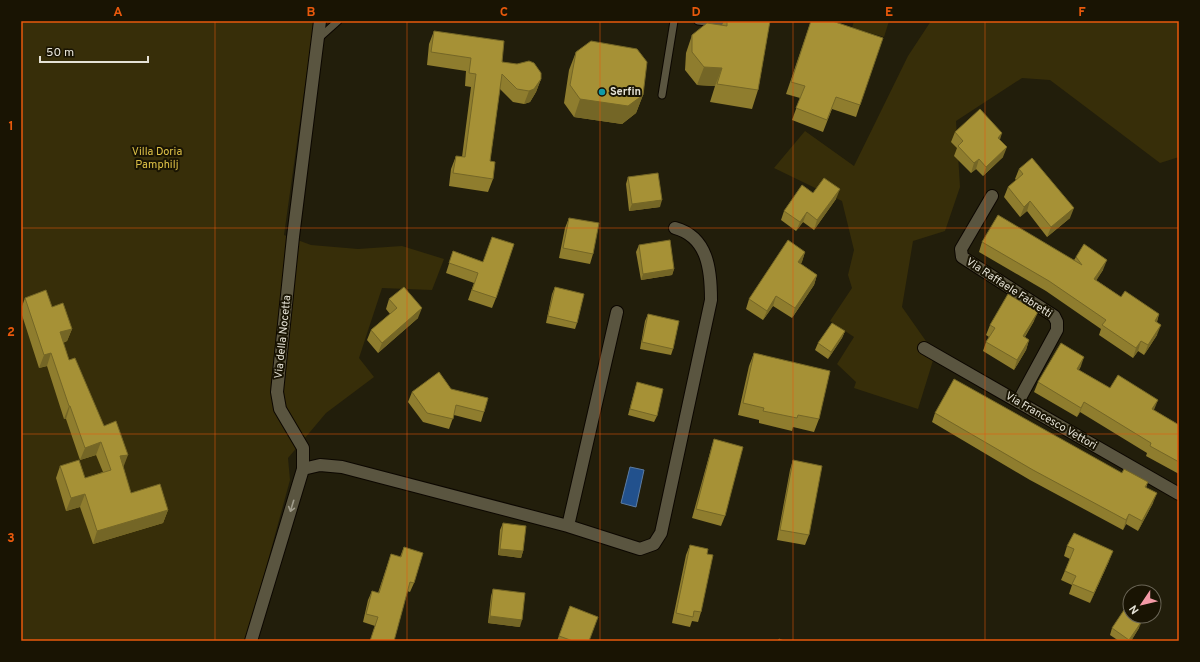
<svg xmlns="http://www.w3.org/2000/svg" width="1200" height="662" font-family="Overpass,sans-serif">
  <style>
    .green { fill: #372e09 }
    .water { fill: #22518d; stroke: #5c7ca3 }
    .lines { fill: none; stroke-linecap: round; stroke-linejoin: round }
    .lane-casing { stroke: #0c0700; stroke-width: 9 }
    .street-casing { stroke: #0c0700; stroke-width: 14 }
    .lane { stroke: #5a5540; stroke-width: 7 }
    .street { stroke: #5a5540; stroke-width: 12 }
    .wall { fill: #8f7d2e }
    .shaded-wall { fill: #746626 }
    .building { fill: #a69136; stroke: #746626 }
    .oneway { stroke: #a09c8b }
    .grid { fill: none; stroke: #e8590c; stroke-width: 1; stroke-opacity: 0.55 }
    .culture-dot { fill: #0f9aa8; stroke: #191403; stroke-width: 1.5 }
    .labels { text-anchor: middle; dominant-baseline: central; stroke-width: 4; stroke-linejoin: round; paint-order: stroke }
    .poi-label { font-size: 11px; font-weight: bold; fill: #e5e2d6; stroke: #191403; text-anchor: start }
    .park-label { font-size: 11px; fill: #dec147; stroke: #191403 }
    .street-label { font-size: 11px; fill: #e5e2d6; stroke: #191403 }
    .neatline { fill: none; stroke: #e8590c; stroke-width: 1.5 }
    .grid-label { font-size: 13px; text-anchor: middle; font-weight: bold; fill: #e8590c }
  </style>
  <rect width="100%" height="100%" fill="#221e0b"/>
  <path class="green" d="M21,21H314L284,235L311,245L358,249L402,246L444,259L432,290L382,288L359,358L374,377L326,413L288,458L290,480L246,641H21Z
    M854,21H889L884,37L852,28Z
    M931,21H1179V157L1160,163L1050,80L1022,78L956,121L960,187L945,231L913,241L902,307L935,354L918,409L854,388L856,382L837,364L854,337L830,321L852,288L848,275L854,250L842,201L774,168L805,131L854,166L908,56Z"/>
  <path class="water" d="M630,467L644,470L636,507L621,503Z"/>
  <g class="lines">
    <defs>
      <path id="lane" d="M698,21L731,25
        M319,38L338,21
        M662,95L674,21"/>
      <path id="street" d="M992,196L961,249L962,257L1054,316L1057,322V330L1018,402
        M924,348L1179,494
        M303,469L320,465L342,467L568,526L640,549L654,544L661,533L711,300C711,270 708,237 675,228
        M568,526L617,312
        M251,641L303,469V448L280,409L277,392L293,237L320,21"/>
    </defs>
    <use href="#lane" class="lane-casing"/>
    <use href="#street" class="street-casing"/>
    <use href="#lane" class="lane"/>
    <use href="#street" class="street"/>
  </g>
  <path class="wall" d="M724,21H770L758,90L752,109L710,102L715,86L697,85L685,70L686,53L692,35L722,25Z
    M811,21L860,105L856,117L832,109L823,132L792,120L800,98L786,94Z
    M434,31L541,79L536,92L530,102L524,104L513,102L500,89L490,161L493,179L488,192L449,186L451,169L456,156L462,157L471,87L465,86L466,71L427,65L429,44Z
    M576,52L643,95L636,113L622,124L574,117L564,103L569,70Z
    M955,132L1000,140L1003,157L983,176L976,169L971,173L954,156L957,148L951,142Z
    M1019,169L1070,218L1047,237L1027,211L1020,217L1004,197L1008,187L1016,180L1015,179Z
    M628,177L660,207L629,211L626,184Z
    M813,193L836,199L814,230L803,222L796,231L781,220L784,211Z
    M569,218L593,254L590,264L559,258L565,228Z
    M982,242L1074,260L1076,257L1103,270L1096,280L1121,297L1159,314L1157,322V335L1144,355L1138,351L1133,358L1099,335L1101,329L1046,291L979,252Z
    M639,245L674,269L672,275L641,280L636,252Z
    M453,251L483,262L496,298L492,308L468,300L474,283L446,273Z
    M805,252L801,264L817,275L814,285L792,318L773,306L763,320L746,309L749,299Z
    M555,287L577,323L575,329L546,323L552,294Z
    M25,298L52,307L72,329L67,341L63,343L69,360L104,426L123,468L131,493L168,510L163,523L93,544L80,507L66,511L56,478L60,466L85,478L103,472L96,455L80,460L66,419H64L47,366L39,368L21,312V309Z
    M389,299L418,318L378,353L367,340L371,330L390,314L386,309Z
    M648,314L673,349L671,355L640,349L645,321Z
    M1034,321L1025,337L1029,340L1026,350L1014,370L983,351L986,342L989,337L986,335L990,325Z
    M845,331L842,338L828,359L815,350L818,343Z
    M754,353L819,419L814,432L793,427L792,431L759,423V420L738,415L749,366Z
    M1081,366L1079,370L1110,388L1154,410L1179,425V474L1146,456L1147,453L1080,412L1077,417L1034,392L1038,382Z
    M637,382L657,416L654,422L628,415L635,389Z
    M451,389L484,412L481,422L454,415L449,429L423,422L408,402L412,392Z
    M935,413L1148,482L1146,488L1153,503L1138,531L1126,524L1123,530L1030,480L932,422Z
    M714,439L725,516L721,526L692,518L711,449Z
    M793,460L809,535L805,545L777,540L790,470Z
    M503,523L523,551L521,558L498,555L500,530Z
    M690,545L707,554L701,612L698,622L692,621L690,627L672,623L686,555Z
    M1067,546L1109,561L1090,603L1069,594L1072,585L1061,580L1070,559L1064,556Z
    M404,547L414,583L410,592L407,591L375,626L363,622L368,600L372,591L378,593L391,554L400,557Z
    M493,589L520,627L488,623L491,596Z
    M570,606L589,641H557Z
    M1112,628H1139L1131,641H1119L1110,635Z"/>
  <path class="shaded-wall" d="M704,67L722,68L715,86L697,85Z
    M541,79L536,92L530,102L524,104L529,91Z
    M643,95L636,113L622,124L574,117L580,99Z
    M1002,133L999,143L998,138Z
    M1007,147L1003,157L983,176L986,167Z
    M979,159L976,169L971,173L974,163Z
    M840,189L836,199L814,230L817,220Z
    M662,200L660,207L629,211L632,204Z
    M1030,201L1027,211L1020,217L1024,207Z
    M1074,208L1070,218L1047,237L1051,227Z
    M807,212L803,222L796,231L800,222Z
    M805,252L802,262L795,272L798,262Z
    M1107,260L1103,270L1091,289L1094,279Z
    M674,269L672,275L641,280L643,274Z
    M817,275L814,285L792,318L795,308Z
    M776,296L773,306L763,320L767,311Z
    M422,308L418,318L378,353L382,343Z
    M1038,312L1034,321L1019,346L1023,336Z
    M1159,314L1156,324L1155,321Z
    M1161,325L1157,335L1144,355L1148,345Z
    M72,329L67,341L55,345L60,332Z
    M845,331L842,338L828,359L831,352Z
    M1029,340L1026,350L1014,370L1017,360Z
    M1141,341L1138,351L1133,358L1136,348Z
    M51,353L47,366L39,368L44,355Z
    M1084,357L1081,366L1073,379L1077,369Z
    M1158,400L1154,410L1149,419L1152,409Z
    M1084,402L1080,412L1077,417L1081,408Z
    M69,406H70L66,419H64Z
    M101,442L96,455L80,460L85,448Z
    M128,455L123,468L120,456Z
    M1157,493L1153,503L1138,531L1142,521Z
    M85,494L80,507L66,511L71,498Z
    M168,510L163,523L93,544L97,531Z
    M1129,514L1126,524L1123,530L1126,520Z
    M500,549L523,551L521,558L498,555Z
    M1113,551L1109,561L1090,603L1094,593Z
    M490,616L522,620L520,627L488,623Z
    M1142,621L1139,628L1131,641H1129Z"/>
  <path class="building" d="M727,21H770L758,90L717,84L722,68L704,67L692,52V35L707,23L727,26Z
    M811,21H832L883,38L860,105L836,97L827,120L796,108L805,86L791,82Z
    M434,31L504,41L502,62L517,64L529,61L534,63L541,73V79L534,89L529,91L517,89L502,74L490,161L495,162L493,179L453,173L456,156L465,157L476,74L469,73L471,58L431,52Z
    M591,41L637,49L647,62L643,95L628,106L580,99L570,85L576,52Z
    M980,109L1002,133L998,138L1007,147L986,167L979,159L974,163L958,146L963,141L955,132Z
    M1032,158L1074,208L1051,227L1030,201L1024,207L1008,187L1023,174L1019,169Z
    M658,173L662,200L632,204L628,177Z
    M824,178L840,189L817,220L807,212L800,222L784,211L802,185L813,193Z
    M998,215L1082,265L1076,257L1084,244L1107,260L1094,279L1121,297L1125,291L1159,314L1155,321L1161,325L1148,345L1141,341L1136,348L1102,325L1106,320L1049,281L982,242Z
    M569,218L599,223L593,254L563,248Z
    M492,237L514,244L496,298L472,290L478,273L449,263L453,251L483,262Z
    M670,240L674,269L643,274L639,245Z
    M788,240L805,252L798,262L817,275L795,308L776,296L767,311L749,299Z
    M404,287L422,308L382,343L371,330L397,308L389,299Z
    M555,287L584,294L577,323L548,316Z
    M46,290L52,307L63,303L72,329L60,332L69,360L75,358L104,426L116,421L128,455L120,456L131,493L160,484L168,510L97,531L85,494L71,498L60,466L79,460L85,478L111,470L101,442L85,448L70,406H69L51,353L44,355L25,298Z
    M1008,294L1038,312L1023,336L1029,340L1017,360L986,342L995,328L990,325Z
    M648,314L679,321L673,349L642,342Z
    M832,323L845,331L831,352L818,343Z
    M1061,343L1084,357L1077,369L1110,388L1118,375L1158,400L1152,409L1179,425V462L1150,446L1151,443L1084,402L1081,408L1038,382Z
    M754,353L830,371L819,419L798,415L797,418L763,411L764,408L743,403Z
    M439,372L451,389L488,398L484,412L456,405L453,419L427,413L412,392Z
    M954,379L1122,473L1124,469L1148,482L1145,487L1157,493L1142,521L1129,514L1126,520L1033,470L935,413Z
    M637,382L663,389L657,416L630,409Z
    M714,439L743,447L725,516L696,509Z
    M793,460L822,466L809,535L780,530Z
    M503,523L526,526L523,551L500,549Z
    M1074,533L1113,551L1094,593L1072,584L1076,576L1065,571L1074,549L1067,546Z
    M690,545L708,549L707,554L713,555L701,612L694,611L693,617L676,613Z
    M404,547L423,553L414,583L410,582L394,641H370L378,617L366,614L372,591L379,593L391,554L401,557Z
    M493,589L525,593L522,620L490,616Z
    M570,606L598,617L589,641H573L559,636Z
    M1124,610L1130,614V616H1134L1142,621L1129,640L1112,628Z
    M779,639L784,641H778Z"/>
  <defs><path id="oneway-shaft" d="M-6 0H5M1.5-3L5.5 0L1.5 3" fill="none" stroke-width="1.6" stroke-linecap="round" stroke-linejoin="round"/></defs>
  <use class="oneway" href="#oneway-shaft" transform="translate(292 506) rotate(107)"/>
  <path class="grid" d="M215,21V641M407,21V641M600,21V641M793,21V641M985,21V641M21,228H1179M21,434H1179"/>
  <circle class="culture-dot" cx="602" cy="92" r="4"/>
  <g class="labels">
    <g class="poi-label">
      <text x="610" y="92">Serfin</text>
    </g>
    <g class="park-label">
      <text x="157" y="152">Villa Doria<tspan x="157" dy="13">Pamphilj</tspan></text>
    </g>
    <g class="street-label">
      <text transform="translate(1009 288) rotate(33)">Via Raffaele Fabretti</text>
      <text transform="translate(283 337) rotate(-84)">Via della Nocetta</text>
      <text transform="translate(1051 421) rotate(30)">Via Francesco Vettori</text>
    </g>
  </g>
  <rect width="1200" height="662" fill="none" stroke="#191403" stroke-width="44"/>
  <g transform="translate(1142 604) rotate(235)"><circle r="19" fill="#191403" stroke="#6b6657"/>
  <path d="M0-3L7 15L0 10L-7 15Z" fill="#f49aa6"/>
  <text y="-6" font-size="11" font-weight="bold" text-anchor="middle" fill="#e5e2d6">N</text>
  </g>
  <path d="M40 56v6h108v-6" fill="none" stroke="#e5e2d6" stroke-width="2"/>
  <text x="46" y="56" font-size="12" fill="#e5e2d6" stroke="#191403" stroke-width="3" paint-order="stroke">50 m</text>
  <rect x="22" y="22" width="1156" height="618" class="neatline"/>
  <g class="grid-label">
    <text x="118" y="16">A</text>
    <text x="311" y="16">B</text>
    <text x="504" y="16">C</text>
    <text x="696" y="16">D</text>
    <text x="889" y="16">E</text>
    <text x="1082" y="16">F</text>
    <text x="11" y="130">1</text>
    <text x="11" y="336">2</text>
    <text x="11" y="542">3</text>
  </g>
</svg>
